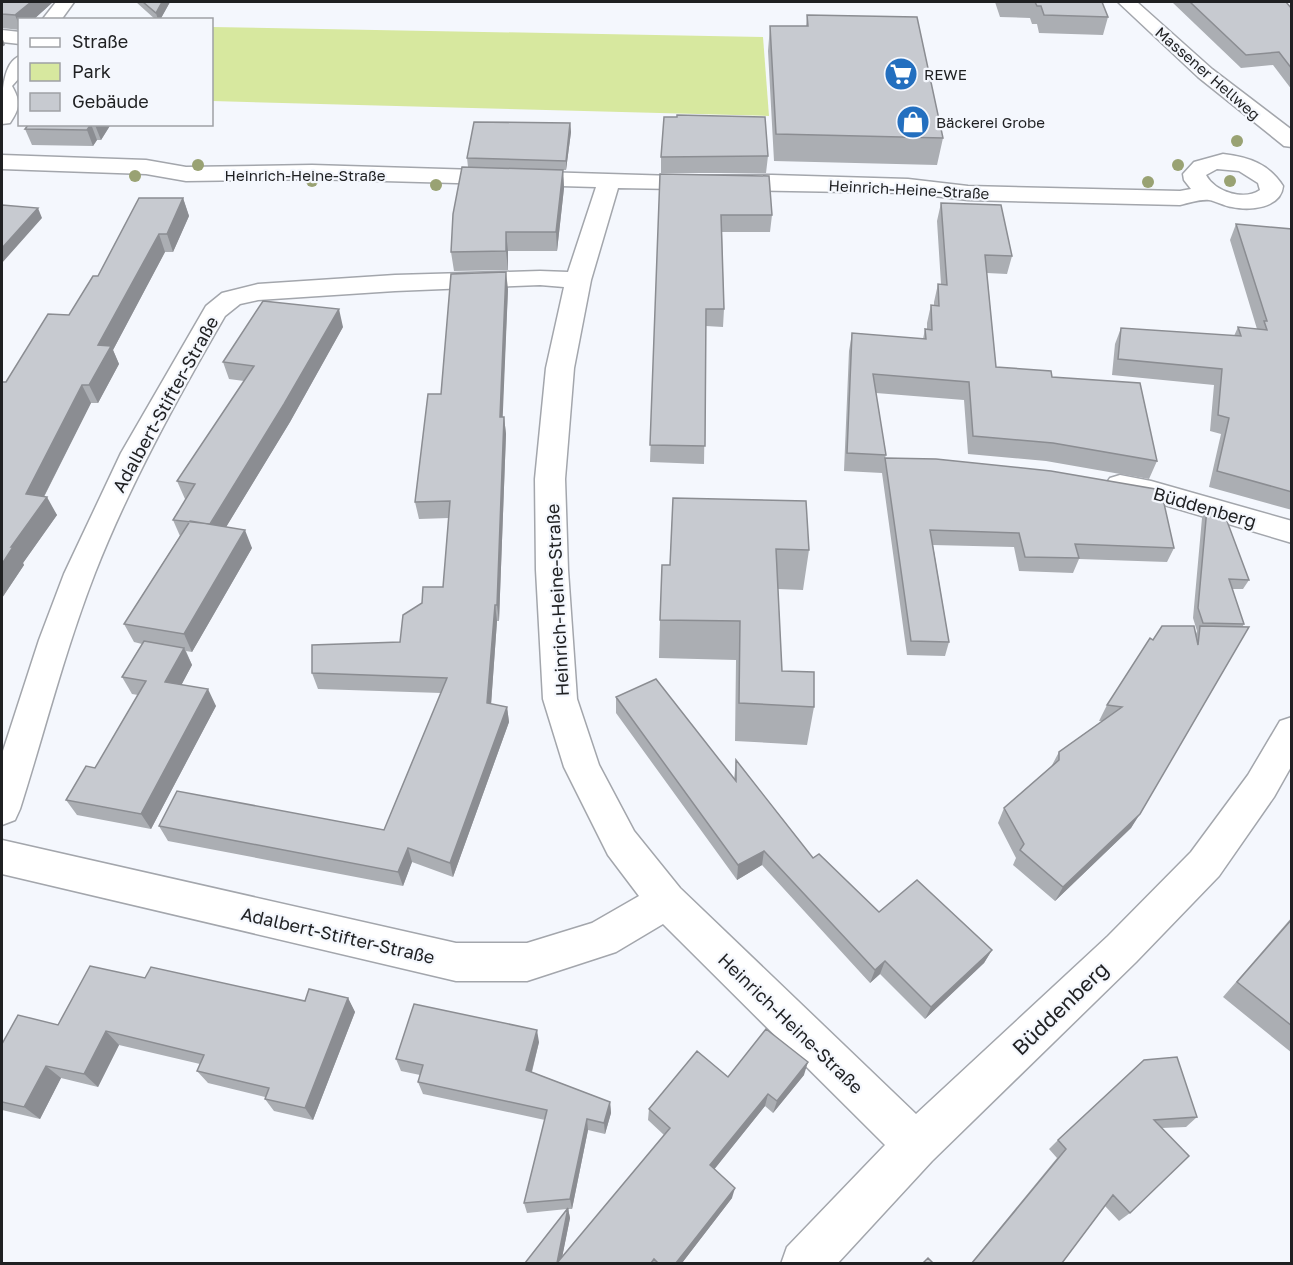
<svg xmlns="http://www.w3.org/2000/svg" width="1293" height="1265" font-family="'Golos Text',sans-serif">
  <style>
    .green { fill: #d7e89f }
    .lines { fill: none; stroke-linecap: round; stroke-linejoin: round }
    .minor-casing { stroke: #a3a6ac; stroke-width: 3 }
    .major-casing { stroke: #a3a6ac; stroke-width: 3 }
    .minor { fill: #fff; fill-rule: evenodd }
    .major { fill: #fff; fill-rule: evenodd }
    .tree { fill: #99a273 }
    .wall { fill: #abaeb3 }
    .shaded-wall { fill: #8b8d92 }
    .building { fill: #c7cad0; stroke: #8b8d92; stroke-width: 1.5 }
    .labels { text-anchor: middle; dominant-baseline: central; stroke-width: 4.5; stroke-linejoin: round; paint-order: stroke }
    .far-street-label { font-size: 15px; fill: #1f2022; stroke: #f4f7fd }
    .far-poi-label { font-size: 15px; fill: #1f2022; stroke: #f4f7fd; text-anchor: start }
    .street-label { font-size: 18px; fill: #1f2022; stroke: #f4f7fd }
    .near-street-label { font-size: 21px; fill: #1f2022; stroke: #f4f7fd }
  </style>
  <rect width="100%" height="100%" fill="#f4f7fd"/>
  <path class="green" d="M212,27L763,37L769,116L212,101Z"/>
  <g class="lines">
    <defs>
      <path id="minor" d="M56,2H74L61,20H42Z
        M2,30L20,32V44L2,42Z
        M20,56V77L12,86C21,102 20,108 10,123L2,124C2,104 0,63 20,56Z
        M1223,154C1249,157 1269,164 1283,186C1281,208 1250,211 1232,207C1224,206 1216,201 1209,200C1200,199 1189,203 1180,205L968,200L908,193L618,188L591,280L574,368L565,479L568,570L577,699L599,765L634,831L680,888L916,1114L1108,936L1191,852L1248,775L1280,721L1292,717V765L1274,797L1219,876L1136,962L932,1161L837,1264H781L787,1247L885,1145L663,924L616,952L527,981H456L2,874V840L456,943H527L592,923L639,896L608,855L564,767L543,699L536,570L535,479L546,368L564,287L540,285L395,291L258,300L240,304L225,316C177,399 130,484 95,573C65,650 45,730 20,809L15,820L2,825V754L39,640L64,574L121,453L206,306L222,293L258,284L395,275L540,271L568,272L596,187L312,179L186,181L146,174L2,169V155L146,160L186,167L312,165L675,176L772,175L908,179L968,186L1180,191L1191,189L1184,180L1183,174L1194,162ZM1217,169L1239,171L1258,183L1260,190C1244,201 1215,192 1206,175Z
        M1120,475L1151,481L1292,521V543L1151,501L1110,492L1105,485L1110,478Z"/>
      <path id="major" d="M1118,2H1137L1212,69L1292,130V147L1284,146L1198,77Z"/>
    </defs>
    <use href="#minor" class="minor-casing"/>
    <use href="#major" class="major-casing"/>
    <use href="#minor" class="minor"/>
    <use href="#major" class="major"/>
  </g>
  <g class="tree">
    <circle cx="1237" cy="141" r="6"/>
    <circle cx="198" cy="165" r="6"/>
    <circle cx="1178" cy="165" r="6"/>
    <circle cx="135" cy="176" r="6"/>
    <circle cx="312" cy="181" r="6"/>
    <circle cx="1230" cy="181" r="6"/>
    <circle cx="1148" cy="182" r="6"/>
    <circle cx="436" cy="185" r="6"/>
  </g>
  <path class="wall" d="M2,2H53L33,20H20V30L2,28Z
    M136,2H170L160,20H156Z
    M995,2H1102L1108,17L1103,35L1039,33L1037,24H1032L1030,18L1000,17Z
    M1172,2H1286L1292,9V90L1273,65L1241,68Z
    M807,15L943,138L937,165L774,161L768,51L770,26H806Z
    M570,123L571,132L566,170H563L564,188L557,251H508V270L454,271L451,252L468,167L467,158Z
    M28,124H111L101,140H97L93,146L32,145L25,129Z
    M768,156L766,173H661V157Z
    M660,174L772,215L770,232H722L724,309L723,327L706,326L704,464L650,462Z
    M183,198L189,216L173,252H165L113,350L119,364L98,403H91L44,497L57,515L23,563L24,565L2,598V382H6L69,315L98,276Z
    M941,203L1012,256L1007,274L987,273L996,367L1052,377L1157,461L1149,479L1046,461L968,454L964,400L876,393L886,455L885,458L1174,548L1167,562L1079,559L1073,573L1019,571L1014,547L933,545L949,642L945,656L907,655L882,473L844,471L849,351L852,333L923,339L925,329L927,330V323L931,305H934V302L938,284H941L937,221Z
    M1236,224L1292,229V510L1209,487L1221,434L1210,431L1214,385L1112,375L1115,344L1121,328L1234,336L1238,327L1257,329L1230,240Z
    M508,289L502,417H504L506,434L499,621H497L491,704L507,707L509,722L453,877L412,862L403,886L168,841L159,826L384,830L441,693L318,689L312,673L400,642L422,603L443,587L449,518L419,519L415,502Z
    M343,327L290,422L226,527L252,548L192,652L186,651L192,665L181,685L216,706L151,829L77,815L66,800L95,768L138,695L132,694L122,677L142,644L134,642L124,624L180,536L173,520L186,499H185L177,481L244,381L229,379L223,362Z
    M673,498L809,550L803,590L778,589L782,671L814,707L807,745L735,741L736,660L659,658L660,620L670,565Z
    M1207,508L1249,580L1243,589H1232L1244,624L1131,828L1055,901L1013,865L1016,858L998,823L1004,808L1051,767L1059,752L1102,721H1099L1107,705L1153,640L1196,634L1197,631L1193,618L1202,518Z
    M616,697L734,780L736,760L813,858L879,912L992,950L984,963L925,1019L880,974L870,983L762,865L737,880L616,713Z
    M1292,917V1053L1223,997Z
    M145,978L305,1001L348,998L355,1012L313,1120L274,1111L265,1099V1097L208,1083L197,1071L200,1064L119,1045L98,1087L61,1078L40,1119L2,1110V1044L58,1025Z
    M539,1042L532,1072L610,1102L611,1113L605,1134L588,1130L572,1209H568L570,1218L562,1257L664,1135L648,1120L649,1109L728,1077L804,1075L773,1113L765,1106L714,1169L732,1198L682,1263H525L567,1209L527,1213L524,1203L545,1120L423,1094L418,1082L420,1075L401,1071L396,1059Z
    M1144,1060L1197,1117L1186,1127L1162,1128L1130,1213L1119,1221L1105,1206L1062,1263H971L1057,1158L1049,1149L1058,1140Z"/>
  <path class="shaded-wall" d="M31,2H53L33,20H20V27L15,15Z
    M162,2H170L160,20H158L156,13Z
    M2,37L5,45L2,47Z
    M570,123L571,132L566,170V161Z
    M91,124L97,140L93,146L87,130Z
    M111,124L101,140L95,125Z
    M563,170L564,188L557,251L556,232Z
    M183,198L189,216L173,252L167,234Z
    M38,208L42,218L2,263V248Z
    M506,232L508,251V270L506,251Z
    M159,234L165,252L113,350L119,364L98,403L89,385L98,345Z
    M506,272L508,289L502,434L500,417Z
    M339,309L343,327L290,422L217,542L210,525Z
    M82,385L91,403L36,512L26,494Z
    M504,417L506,434L499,621L497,605Z
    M47,497L57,515L23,563L24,565L2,598V564L11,547Z
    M245,530L252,548L192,652L184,634Z
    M495,605L497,621L490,719L487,703Z
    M184,648L192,665L174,699L165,682Z
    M208,689L216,706L151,829L141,814Z
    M507,707L509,722L453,877L450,863Z
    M1140,814L1131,828L1055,901L1063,887Z
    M408,848L412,862L403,886L398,872Z
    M764,851L762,865L737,880L738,865Z
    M992,950L984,963L925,1019L931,1007Z
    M885,961L880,974L870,983L875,970Z
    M348,998L355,1012L313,1120L305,1108Z
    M537,1030L539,1042L529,1082L526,1070Z
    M106,1031L119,1045L98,1087L84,1074Z
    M808,1062L804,1075L773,1113L777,1101Z
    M46,1066L61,1078L40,1119L24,1107Z
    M768,1094L765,1106L709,1176L710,1165Z
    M610,1102L611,1113L605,1134L604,1123Z
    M587,1119L588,1130L572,1209L570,1199Z
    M735,1188L732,1198L682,1263H676Z
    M568,1208L570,1218L561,1263H557Z"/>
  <path class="building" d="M2,2H31L15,15L2,14Z
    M143,2H162L156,13Z
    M1035,2H1102L1108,17L1044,15L1041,6H1037Z
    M1190,2H1286L1292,9V69L1279,52L1246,55Z
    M807,15L917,17L943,138L776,134L770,26H808Z
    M677,115L765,117L768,156L661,157L664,117H677Z
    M474,122L570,123L566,161L467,158Z
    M29,124H91L87,130L25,129Z
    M462,167L563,170L556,232H506V251L451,252L453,214Z
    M660,174L769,176L772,215H721L724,309H706L705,446L650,445Z
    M139,198H183L167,234H159L98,345L111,346L89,385H82L26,494L47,497L11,547H13L2,564V382H6L48,314L69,315L93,276H98Z
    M941,203L1001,205L1012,256L985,255L996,367L1051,371L1052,377L1140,383L1157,461L1053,443L973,436L969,382L873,374L886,455L847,453L852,333L926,339L925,329L932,330L931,305L939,306L938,284L947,285Z
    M2,205L38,208L2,248Z
    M1236,224L1292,229V492L1217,471L1229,418L1218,415L1222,369L1118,359L1121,328L1241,336L1238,327L1267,330L1264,321H1267Z
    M506,272L500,417H504L497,605H495L487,703L507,707L450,863L408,848L398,872L159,826L177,791L384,830L447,678L312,673V645L400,642L403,615L422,603L423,587H443L450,501L415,502L428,394H441L451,274Z
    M263,301L339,309L284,404L210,524L173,520L195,484L177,481L254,366L223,362Z
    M885,458L936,459L1051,471L1161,490L1174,548L1075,544L1079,558L1025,557L1019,533L930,530L949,642L911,641Z
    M673,498L806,501L809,550L776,549L782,671L814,672V707L739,703L740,621L660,620L662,565H670Z
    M1207,508L1224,513L1249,580L1229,579L1244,624L1203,623L1198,608Z
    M190,521L245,530L184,634L124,624Z
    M1162,626H1194L1198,645L1200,626L1249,627L1140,814L1063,887L1020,850L1024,844L1004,808L1059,760V752L1122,707L1107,705L1150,638L1153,640Z
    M144,641L184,648L165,682L208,689L141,814L66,800L86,766L95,768L146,681L122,677Z
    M656,679L736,781V760L813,858L819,854L879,912L917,880L992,950L931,1007L885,961L875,970L764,851L738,865L616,697Z
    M1292,919V1026L1237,982Z
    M90,966L145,978L151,967L305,1001L309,989L348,998L305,1108L265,1099L269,1088L197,1071L204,1055L106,1031L84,1074L46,1066L24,1107L2,1102V1044L18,1015L58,1025Z
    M414,1004L537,1030L526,1070L610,1102L604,1123L587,1119L570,1199L524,1203L547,1110L418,1082L423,1065L396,1059Z
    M766,1029L808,1062L777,1101L768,1094L710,1165L735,1188L676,1263H658L654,1259L651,1263H525L568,1208L557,1263L670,1128L649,1109L697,1051L728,1077Z
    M1177,1057L1197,1117L1154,1120L1189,1156L1130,1213L1113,1195L1062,1263H972L1066,1149L1058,1140L1144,1060Z
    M928,1258L933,1263H923Z"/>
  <defs>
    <symbol id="supermarket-disc" viewBox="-11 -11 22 22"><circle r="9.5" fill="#236fbf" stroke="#f4f7fd"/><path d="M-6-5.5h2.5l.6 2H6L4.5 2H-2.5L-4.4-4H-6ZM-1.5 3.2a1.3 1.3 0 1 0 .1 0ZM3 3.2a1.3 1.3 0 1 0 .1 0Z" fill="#fff"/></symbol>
    <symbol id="shop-disc" viewBox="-11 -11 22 22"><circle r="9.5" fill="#236fbf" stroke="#f4f7fd"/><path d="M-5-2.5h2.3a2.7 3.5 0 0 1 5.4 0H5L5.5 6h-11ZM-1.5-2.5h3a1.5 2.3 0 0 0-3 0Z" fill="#fff"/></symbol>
  </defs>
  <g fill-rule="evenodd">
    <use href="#supermarket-disc" x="882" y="55" width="38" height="38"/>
    <use href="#shop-disc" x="894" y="103" width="38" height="38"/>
  </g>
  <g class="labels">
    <g class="far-street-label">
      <text transform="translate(1208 73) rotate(41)">Massener Hellweg</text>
      <text x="305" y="175">Heinrich-Heine-Straße</text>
      <text transform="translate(909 189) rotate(3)">Heinrich-Heine-Straße</text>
    </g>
    <g class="far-poi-label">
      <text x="924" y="74">REWE</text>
      <text x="936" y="122">Bäckerei Grobe</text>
    </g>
    <g class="street-label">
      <text transform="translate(165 404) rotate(-61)">Adalbert-Stifter-Straße</text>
      <text transform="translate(1205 507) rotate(16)">Büddenberg</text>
      <text transform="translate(557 600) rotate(-93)">Heinrich-Heine-Straße</text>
      <text transform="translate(338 935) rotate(13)">Adalbert-Stifter-Straße</text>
      <text transform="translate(791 1023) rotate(44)">Heinrich-Heine-Straße</text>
    </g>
    <g class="near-street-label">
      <text transform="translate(1060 1008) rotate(-44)">Büddenberg</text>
    </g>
  </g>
  <rect width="1293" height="1265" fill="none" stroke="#1f2022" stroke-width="6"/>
  <rect x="18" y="18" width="195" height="108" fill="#f4f7fd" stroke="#9fa1a5" stroke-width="1.5"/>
  <rect x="30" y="38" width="30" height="9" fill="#ffffff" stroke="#9fa1a5" stroke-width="1.5"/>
  <text x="72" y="48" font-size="18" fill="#1f2022">Straße</text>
  <rect x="30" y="63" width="30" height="18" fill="#d7e89f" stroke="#9fa1a5" stroke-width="1.5"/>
  <text x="72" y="78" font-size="18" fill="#1f2022">Park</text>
  <rect x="30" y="93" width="30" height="18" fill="#c7cad0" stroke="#9fa1a5" stroke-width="1.5"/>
  <text x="72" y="108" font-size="18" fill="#1f2022">Gebäude</text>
</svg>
